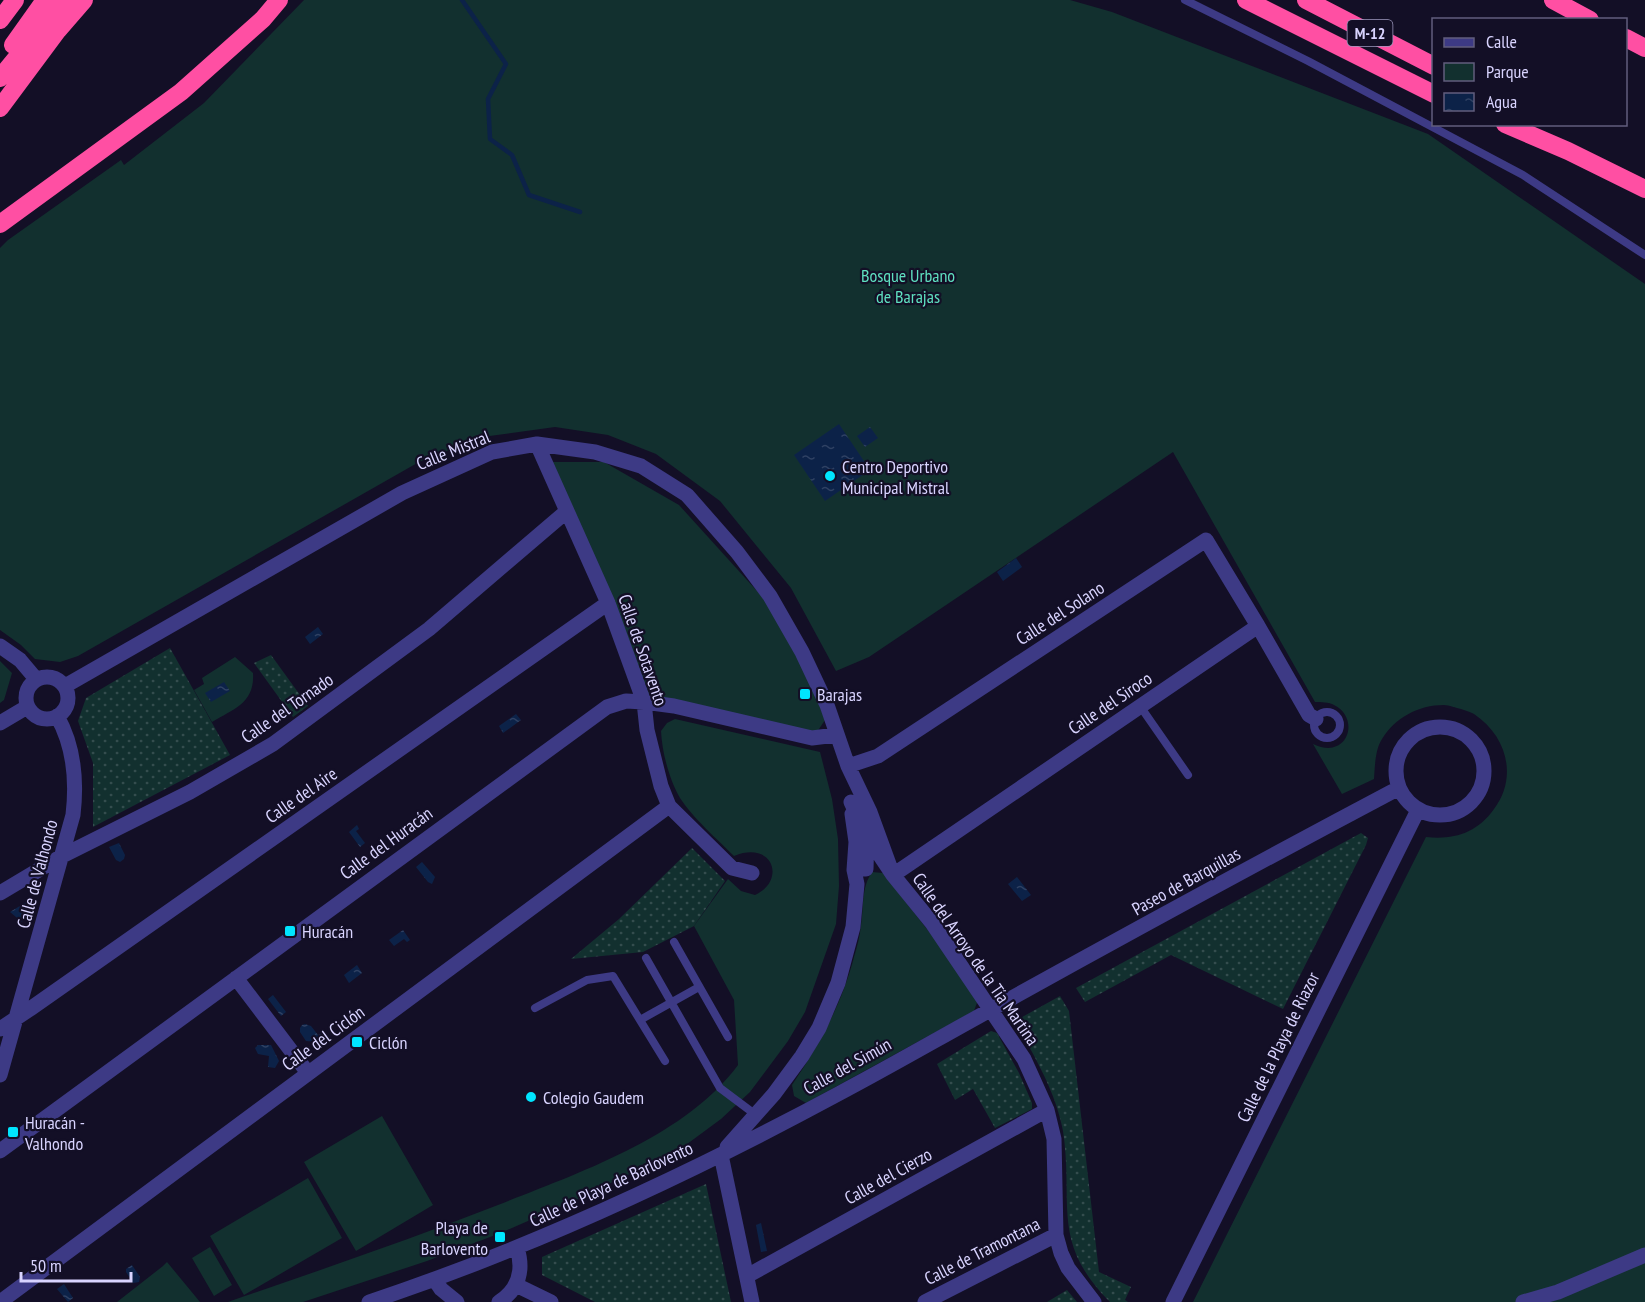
<svg xmlns="http://www.w3.org/2000/svg" width="1645" height="1302" font-family="'PT Sans Narrow',sans-serif">
  <style>
    .grass { fill: url(#grass-dots) }
    .green { fill: #12302f }
    .water { fill: url(#water-ripples) }
    .lines { fill: none; stroke-linecap: round; stroke-linejoin: round }
    .stream { stroke: #0c2248; stroke-width: 4.5 }
    .service { stroke: #3d3a85; stroke-width: 8 }
    .minor { stroke: #3d3a85; stroke-width: 15 }
    .motorway { stroke: #ff4fa3; stroke-width: 18 }
    .poi-dot { fill: #00e5ff; stroke: #130f26; stroke-width: 2 }
    .labels { text-anchor: middle; dominant-baseline: central; stroke-width: 4.5; stroke-linejoin: round; paint-order: stroke }
    .shield { fill: #130f26; stroke: #9e99be; stroke-width: 1.5 }
    .shield-label { font-size: 16px; font-weight: bold; fill: #d9d4ff }
    .park-label { font-size: 18px; fill: #5fe0c0; stroke: #130f26 }
    .street-label { font-size: 18px; fill: #d9d4ff; stroke: #130f26 }
    .poi-label { font-size: 18px; fill: #d9d4ff; stroke: #130f26; text-anchor: start }
  </style>
  <defs>
    <pattern id="grass-dots" width="8" height="8" patternUnits="userSpaceOnUse" patternTransform="scale(1.5)"><rect width="8" height="8" fill="#12302f"/><path d="M2 2h.1M6 6h.1" fill="none" stroke="#344d4e" stroke-width="1.8" stroke-linecap="round"/></pattern>
    <pattern id="water-ripples" width="26" height="14" patternUnits="userSpaceOnUse" patternTransform="scale(1.5)"><rect width="26" height="14" fill="#0c2248"/><path d="M2 4q2-2 4 0t4 0M15 11q2-2 4 0t4 0" fill="none" stroke="#2f4163"/></pattern>
  </defs>
  <rect width="100%" height="100%" fill="#130f26"/>
  <path class="grass" d="M170,648L230,755L93,827V763L78,721L86,698Z
    M271,655L308,706L293,717L254,663Z
    M1361,833L1368,838L1366,845L1283,1009L1171,955L1085,1002L1076,988Z
    M692,848L725,881L694,926L643,952L571,959L619,919Z
    M1060,996L1069,1011L1099,1272L1131,1287L1125,1300L1128,1302H1110C1050,1242 1074,1204 1063,1131C1056,1092 1034,1056 1015,1021Z
    M991,1031L997,1033L1019,1073L1032,1103V1109L995,1128L973,1089L955,1100L937,1064Z
    M706,1184L731,1302H595L542,1275V1257Z
    M1067,1290L1077,1302H1047Z"/>
  <path class="green" d="M304,0H1070L1112,12L1428,134L1645,284V1302H1193L1426,837C1454,840 1477,833 1494,809C1518,777 1507,736 1474,714C1471,712 1466,711 1461,709C1456,708 1449,705 1444,705C1418,705 1395,718 1382,739C1375,750 1375,766 1374,779L1342,794L1313,744C1348,761 1361,718 1334,705C1329,702 1321,702 1315,702L1173,452L869,657L836,671L791,588L720,501L656,454L608,435L555,427L482,437L419,462L78,656L60,662L35,659L21,645L0,630V248L8,240L121,160L124,165L204,103Z
    M545,462H604L679,505L766,601L811,681L825,720L817,732L644,702Z
    M235,657L253,673C255,703 234,709 212,722L194,690L204,684L202,678Z
    M0,661L12,673L4,700L0,703Z
    M675,719L820,752L832,799L838,839L839,886L836,924L805,1012L788,1041L750,1092L721,1119L679,1150L578,1199L498,1234L427,1261L303,1302H228C318,1271 408,1240 498,1205C578,1173 685,1137 738,1065L734,1000L694,926L728,879L741,891L755,895C786,881 774,840 734,856C718,840 692,817 680,798C669,779 662,752 661,731L667,723Z
    M872,872L883,873L941,947L978,1000L974,1011L806,1103L794,1096L792,1085C819,1045 842,1004 854,957C857,947 860,936 861,925C864,907 861,888 872,872Z
    M382,1116L433,1205L356,1251L304,1162Z
    M308,1178L342,1238L244,1295L210,1236Z
    M210,1247L232,1285L214,1296L192,1258Z
    M167,1262L200,1302H117L163,1266Z"/>
  <path class="water" d="M839,424L870,470L825,501L794,455Z
    M870,427L878,438L865,447L857,436Z
    M1016,558L1022,567L1003,581L997,572Z
    M318,627L323,634L310,644L305,637Z
    M224,682L230,691L211,702L205,693Z
    M516,714L521,720L503,733L499,726Z
    M357,825L359,829L356,831L365,843L360,847L349,832Z
    M119,843L125,855L124,859L120,862L116,860L109,847Z
    M422,862L435,877L432,884L428,882L416,867Z
    M1017,877L1031,895L1022,901L1008,884Z
    M28,901L22,922L10,912Z
    M403,930L410,940L407,942L404,939L394,946L389,940Z
    M357,965L362,973L349,983L344,975Z
    M273,995L286,1012L281,1016L268,999Z
    M305,1024L311,1026L318,1035L322,1033L324,1034L319,1042L306,1041L300,1032V1028L302,1025Z
    M258,1045H271L279,1061L275,1068L268,1067L269,1056L258,1054L255,1048Z
    M761,1223L767,1251L761,1252L756,1225Z
    M132,1265L140,1277L139,1282L133,1283L126,1272V1269Z
    M64,1284L73,1298L68,1302L57,1289Z"/>
  <g class="lines">
    <path class="stream" d="M462,0L506,64L488,99L490,139L512,155L529,195L580,212"/>
    <path class="service" d="M1185,0L1308,61L1523,175L1645,255
      M1140,706L1188,775
      M1314 725a13 13 0 1 1 26 0a13 13 0 1 1-26 0Z
      M674,942L728,1037
      M646,958L720,1088L756,1115
      M535,1008L587,980L613,976L665,1061
      M640,1020L699,987"/>
    <path class="minor" d="M537,444L608,603L644,702L647,730L661,786L669,806L732,868L752,873
      M0,646L20,660L36,679
      M26 698a21 21 0 1 1 42 0a21 21 0 1 1-42 0Z
      M65,686L402,493L492,452L537,444L595,452L641,466L687,495L737,552L770,596L802,652L827,705L848,766L870,812L893,875
      M0,723L27,707
      M1396 771a44 44 0 1 1 88 0a44 44 0 1 1-88 0Z
      M848,766L878,756L1206,540L1258,626L1309,715L1316,719
      M851,802L867,836L893,875L932,923L1024,1059L1047,1110L1054,1139L1056,1235L1061,1253L1068,1268L1094,1302
      M866,869L867,836
      M893,875L1258,626
      M0,893L62,856L190,792L273,744L429,629L567,511
      M236,978L308,1073
      M0,1029L30,1009L608,603
      M0,1075L73,815C77,781 74,746 57,716
      M727,1147L774,1094L802,1056L819,1028L838,983L853,927L857,884L854,870L856,842L852,814
      M0,1151L607,707L626,701L644,702L674,706L812,738L836,735
      M721,1155L752,1302
      M747,1276L1047,1110
      M435,1280L441,1289L457,1302
      M516,1285L551,1302
      M0,1302L669,806
      M369,1302C532,1248 688,1175 840,1093C891,1066 941,1037 992,1009C1127,934 1263,860 1399,788
      M499,1302C519,1289 524,1270 517,1248
      M925,1302L1056,1235
      M1173,1302L1418,810
      M1523,1302L1558,1292L1645,1255"/>
    <path class="motorway" d="M1246,0L1434,94
      M1306,0L1434,66
      M1553,0L1590,20
      M0,20L15,0
      M1626,38L1645,48
      M13,45L45,0
      M0,78L64,0
      M0,108L58,30L84,0
      M1505,124L1568,151L1645,189
      M0,224L181,92L263,19L279,0"/>
  </g>
  <g class="poi-dot">
    <circle cx="830" cy="476" r="6"/>
    <rect x="799" y="688" width="12" height="12" rx="3"/>
    <rect x="284" y="925" width="12" height="12" rx="3"/>
    <rect x="351" y="1036" width="12" height="12" rx="3"/>
    <circle cx="531" cy="1097" r="6"/>
    <rect x="7" y="1126" width="12" height="12" rx="3"/>
    <rect x="494" y="1231" width="12" height="12" rx="3"/>
  </g>
  <g class="labels">
    <rect class="shield" x="1347.5" y="20" width="45" height="26" rx="4.5"/>
    <g class="shield-label">
      <text x="1370" y="33">M-12</text>
    </g>
    <g class="park-label">
      <text x="908" y="275">Bosque Urbano<tspan x="908" dy="21">de Barajas</tspan></text>
    </g>
    <g class="street-label">
      <text transform="translate(453 450) rotate(-22)">Calle Mistral</text>
      <text transform="translate(1060 613) rotate(-33)">Calle del Solano</text>
      <text transform="translate(643 650) rotate(71)">Calle de Sotavento</text>
      <text transform="translate(1110 703) rotate(-34)">Calle del Siroco</text>
      <text transform="translate(287 708) rotate(-35)">Calle del Tornado</text>
      <text transform="translate(301 795) rotate(-35)">Calle del Aire</text>
      <text transform="translate(386 843) rotate(-36)">Calle del Huracán</text>
      <text transform="translate(37 874) rotate(-75)">Calle de Valhondo</text>
      <text transform="translate(1186 881) rotate(-29)">Paseo de Barquillas</text>
      <text transform="translate(976 959) rotate(55)">Calle del Arroyo de la Tía Martina</text>
      <text transform="translate(323 1038) rotate(-36)">Calle del Ciclón</text>
      <text transform="translate(1278 1047) rotate(-64)">Calle de la Playa de Riazor</text>
      <text transform="translate(847 1066) rotate(-29)">Calle del Simún</text>
      <text transform="translate(888 1176) rotate(-29)">Calle del Cierzo</text>
      <text transform="translate(611 1184) rotate(-25)">Calle de Playa de Barlovento</text>
      <text transform="translate(982 1251) rotate(-27)">Calle de Tramontana</text>
    </g>
    <g class="poi-label">
      <text x="842" y="466">Centro Deportivo<tspan x="842" dy="21">Municipal Mistral</tspan></text>
      <text x="817" y="694">Barajas</text>
      <text x="302" y="931">Huracán</text>
      <text x="369" y="1042">Ciclón</text>
      <text x="543" y="1097">Colegio Gaudem</text>
      <text x="25" y="1122">Huracán -<tspan x="25" dy="21">Valhondo</tspan></text>
      <text x="488" y="1227" text-anchor="end">Playa de<tspan x="488" dy="21">Barlovento</tspan></text>
    </g>
  </g>
  <rect x="1432" y="18" width="195" height="108" fill="#130f26" stroke="#625e7d" stroke-width="1.5"/>
  <rect x="1444" y="38" width="30" height="9" fill="#3d3a85" stroke="#625e7d" stroke-width="1.5"/>
  <text x="1486" y="48" font-size="18" fill="#d9d4ff">Calle</text>
  <rect x="1444" y="63" width="30" height="18" fill="#12302f" stroke="#625e7d" stroke-width="1.5"/>
  <text x="1486" y="78" font-size="18" fill="#d9d4ff">Parque</text>
  <rect x="1444" y="93" width="30" height="18" fill="url(#water-ripples)" stroke="#625e7d" stroke-width="1.5"/>
  <text x="1486" y="108" font-size="18" fill="#d9d4ff">Agua</text>
  <path d="M21 1272v9h110v-9" fill="none" stroke="#d9d4ff" stroke-width="3"/>
  <text x="30" y="1272" font-size="18" fill="#d9d4ff" stroke="#130f26" stroke-width="4.5" paint-order="stroke">50 m</text>
</svg>
